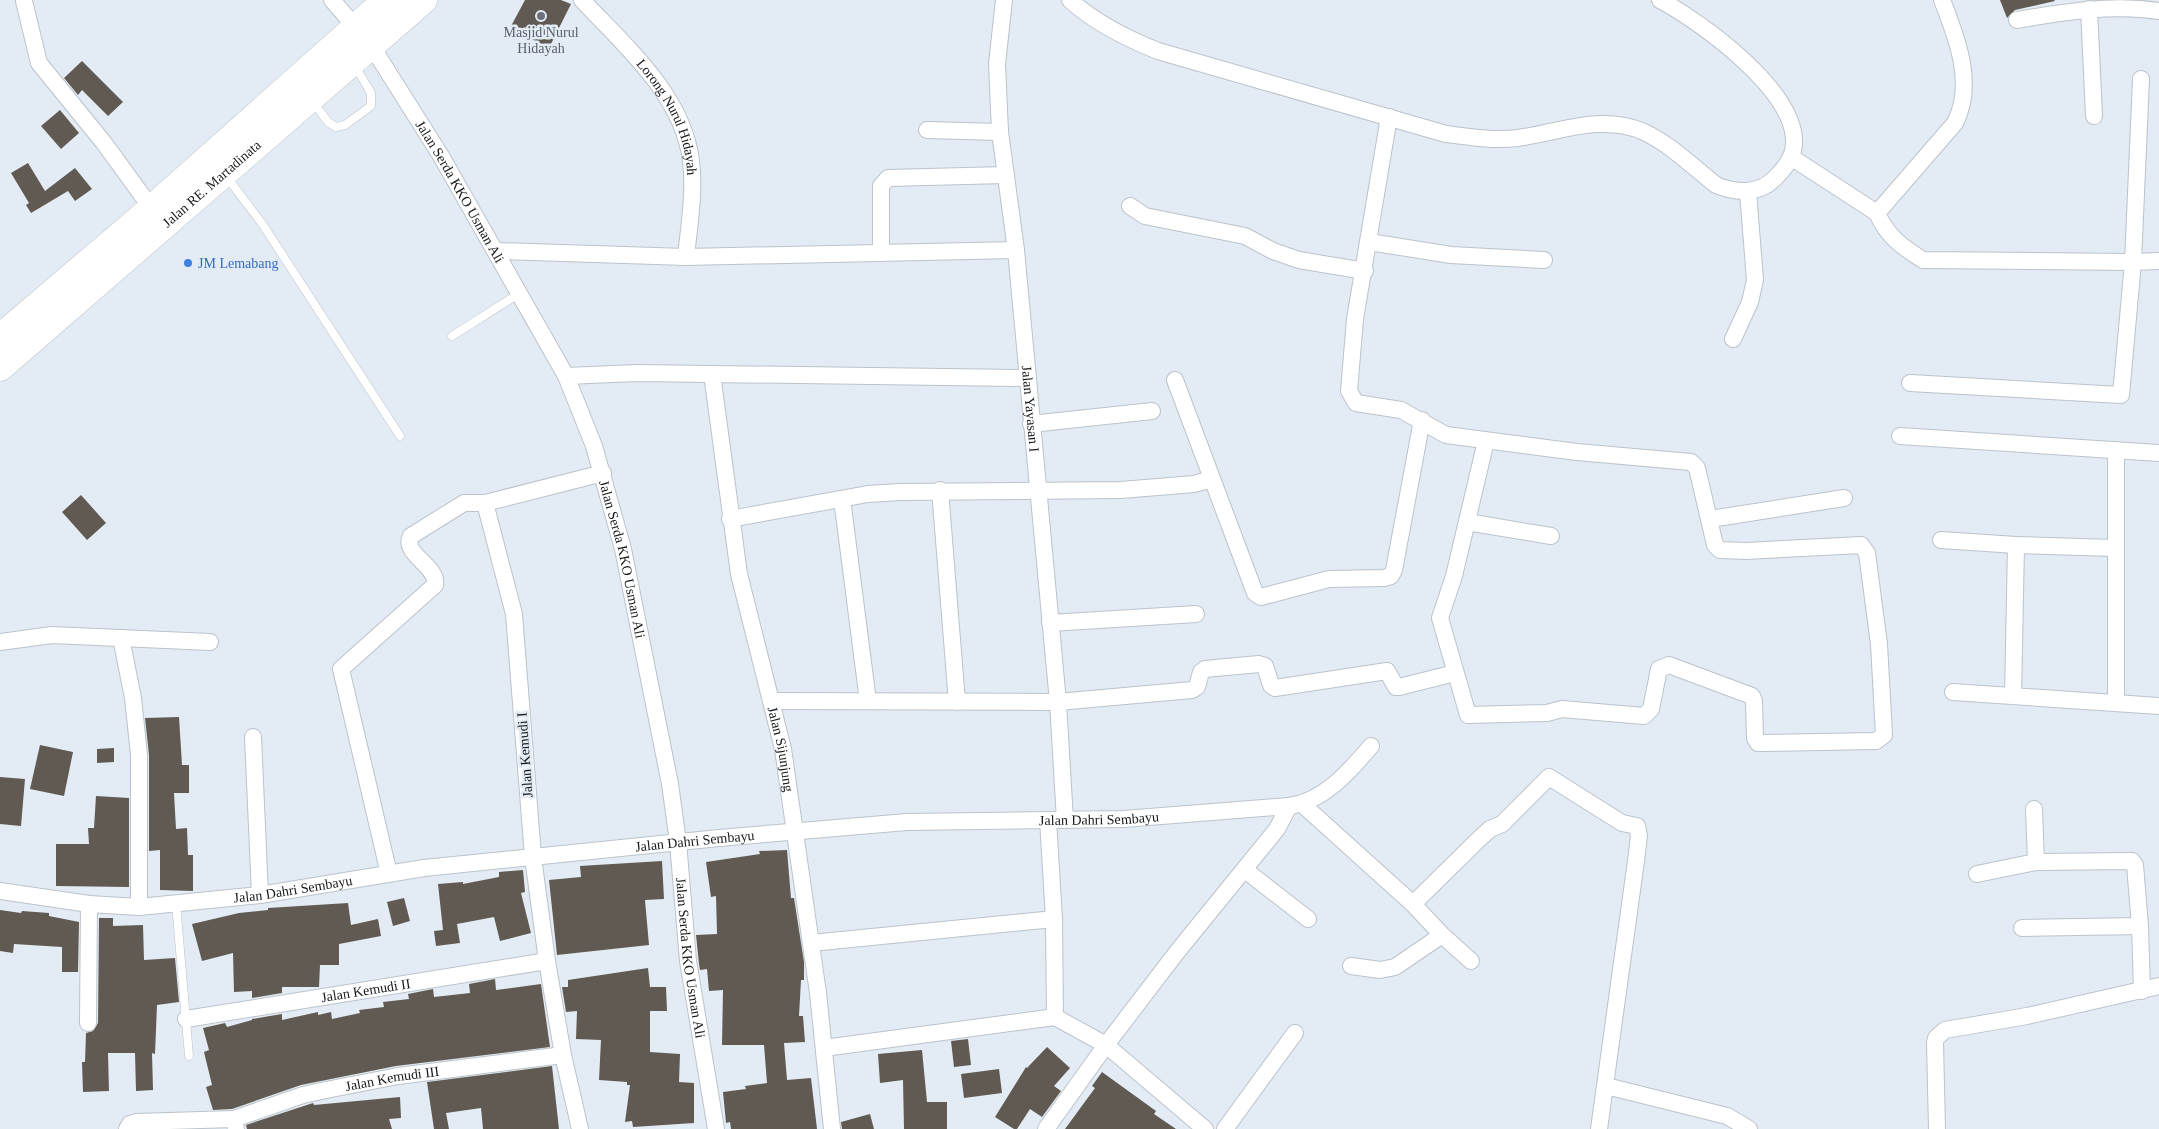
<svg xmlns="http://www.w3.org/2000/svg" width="2159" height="1129" font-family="Georgia,serif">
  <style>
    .building { fill: #605a52 }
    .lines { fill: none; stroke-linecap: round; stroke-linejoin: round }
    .lane-casing { stroke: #bbc3cb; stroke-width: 9 }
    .street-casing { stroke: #bbc3cb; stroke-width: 18 }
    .highway-casing { stroke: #bbc3cb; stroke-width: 29 }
    .lane { stroke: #fff; stroke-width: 8 }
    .street { stroke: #fff; stroke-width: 16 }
    .highway { stroke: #fff; stroke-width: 28 }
    .worship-dot { fill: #6b7280; stroke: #e3ecf4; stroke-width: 2 }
    .shop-dot { fill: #3f7fe0; stroke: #e3ecf4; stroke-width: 2 }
    .labels { text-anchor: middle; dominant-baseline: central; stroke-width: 5; stroke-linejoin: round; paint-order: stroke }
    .worship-label { font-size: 14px; fill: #5b616d; stroke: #e3ecf4 }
    .street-label { font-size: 14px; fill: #15181b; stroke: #e3ecf4 }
    .shop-label { font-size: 14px; fill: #366cbe; stroke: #e3ecf4; text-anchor: start }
  </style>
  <rect width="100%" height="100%" fill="#e3ecf4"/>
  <path class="building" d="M525,0H561L571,4L549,48L510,28Z
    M2000,0H2054L2055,1L2015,10L2007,18Z
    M82,61L123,102L108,116L82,90L78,95L64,78Z
    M60,110L79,133L61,149L41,126Z
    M28,163L45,191L75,168L92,189L75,201L68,191L31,213L26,205L29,203L11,173Z
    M81,495L106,523L87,540L62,512Z
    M179,717L182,765H189V793H174L176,829L187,828L188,855H193V891L160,890V850L149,851V755L145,718Z
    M40,745L73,752L64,796L30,789Z
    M114,748V762L97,763V749Z
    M0,777L25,779L21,826L0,824Z
    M96,796L129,798V887L56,886V844H89L88,828H94Z
    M787,850L791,898H794L804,962V980H801L799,1016H803L805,1042L784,1043L787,1080L811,1078L817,1129H731L730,1122L726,1123L723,1092L746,1089L745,1086L767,1083L764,1045H722L723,990L709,991L707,969L700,970L699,964L696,935L717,934L716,896L711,897L706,862L760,854L759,851Z
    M662,861L664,899L645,900L649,945L557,955L549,880L581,877L580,866Z
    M523,870L525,892L521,893L531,933L500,941L494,917L457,924L460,943L436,946L434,931L443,930L438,884L463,882V884L499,877V872Z
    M404,898L410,921L393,926L387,902Z
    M348,903L351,925L378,919L381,936L339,944V965H320L319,987H282V993L252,998V991L234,992L233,953L202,961L192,924L239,913L268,910V908Z
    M0,910L21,913L22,911L49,913V916L79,922L78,972H62V947L14,944L13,953L0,951Z
    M99,918H113V926L143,925L144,960L175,958L179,1002L157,1005L155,1054L152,1053L153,1090L136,1091L135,1053H108L109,1091L83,1092L82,1062H85L86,1033L93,1031L98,1023Z
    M648,968L650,987H666L667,1011H650V1052L680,1054L679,1082L694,1083V1123L633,1127L632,1121L625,1122L630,1085H627V1082L599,1080L601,1040L576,1039L577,1011L566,1012L562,987H568V980Z
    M495,979L496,990L541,984L550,1047L396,1066L301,1085L232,1109L213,1110L206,1087L212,1085L204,1052L209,1050L203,1028L225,1023L227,1027L252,1020V1019L282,1014V1020L318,1012V1015L331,1012L332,1019L360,1013L359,1010L384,1007L383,1002L409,999L408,994L433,989L434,997L470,993L469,984Z
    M968,1039L971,1065L954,1067L951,1041Z
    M1047,1047L1070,1068L1054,1086L1061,1091L1042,1117L1030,1109L1017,1129H1014L995,1117L1026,1067L1027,1068Z
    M922,1050L927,1102H947V1129H904L903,1080L880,1083L878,1054Z
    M552,1066L559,1129H483L481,1108L446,1113L449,1129H434L427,1082Z
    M999,1069L1002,1093L964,1098L961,1074Z
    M1102,1072L1156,1111L1154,1114L1176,1129H1065L1095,1088L1092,1086Z
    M400,1097L401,1118L389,1119L392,1129H247L246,1125L313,1103L314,1105Z
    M870,1114L874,1129H842L841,1122Z"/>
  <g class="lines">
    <defs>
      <path id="lane" d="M313,102L328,122L336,127L345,125L371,106V93L355,66
        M226,176L263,225L400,436
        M452,336L520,293
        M176,903L189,1056"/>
      <g id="street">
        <path id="s1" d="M332,0L371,45L441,156L566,376L594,446L623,549L670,784L678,842L688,961L716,1129"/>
        <path id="s2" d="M582,0C625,46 683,95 691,161C695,192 689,226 686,257"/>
        <path id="s3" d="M1004,0L997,64L1000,132L1016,250L1058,702L1065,820"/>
        <path d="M1070,0C1095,23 1128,39 1158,51L1446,134C1469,137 1494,141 1518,138C1560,132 1601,114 1642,131C1669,143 1693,167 1716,185C1735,193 1758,195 1774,179C1784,169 1793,159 1794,144C1797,91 1701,22 1660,0"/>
        <path d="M24,1L39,63L104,143L152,209"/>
        <path d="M2089,9L2094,116"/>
        <path d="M2017,20C2064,12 2111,4 2159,11"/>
        <path d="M2141,79L2133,262L2159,261"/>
        <path d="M1389,117L1355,319L1349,391L1356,403L1401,410L1446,435L1577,452L1691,462L1697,468L1715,545L1720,550L1746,551L1861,545L1867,553L1879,644L1884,735L1876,741L1758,743L1755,738L1754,701L1752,696L1669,665L1659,669L1651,709L1644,716L1562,709L1547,713L1468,715L1440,618L1454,576L1486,441"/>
        <path d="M927,130L1000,132"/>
        <path d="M1791,157L1877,213"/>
        <path d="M1130,206L1145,216L1245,236L1273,251L1299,260L1365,271"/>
        <path d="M1369,242L1451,255L1544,260"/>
        <path d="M497,251L686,257L1016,250"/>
        <path d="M881,253V186L888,178L1006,175"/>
        <path d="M1733,339L1750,302L1755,280L1748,192"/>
        <path id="s4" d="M712,374L739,574L783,749L818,993L832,1129"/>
        <path d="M566,376L637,373L1026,378"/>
        <path d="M1175,380L1255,593L1261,597L1329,579L1384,578L1391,576L1394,570L1422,420"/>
        <path d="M1910,383L2121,395L2133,262L1923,260C1902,247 1887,236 1877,213L1955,123C1975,84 1957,38 1942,0"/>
        <path d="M1031,424L1152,411"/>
        <path d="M1900,436L2159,453"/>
        <path d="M2116,450V701"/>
        <path d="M940,490L957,702"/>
        <path d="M842,499L868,701"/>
        <path d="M730,519L868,494L899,492L1121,490L1194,484L1212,479"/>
        <path d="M1710,519L1844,498"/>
        <path d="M1467,522L1551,536"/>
        <path d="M1941,540L2016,545L2013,696"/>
        <path d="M2016,545L2114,548"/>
        <path d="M1050,623L1196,614"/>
        <path d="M121,638L133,698L139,755V907"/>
        <path d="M0,642L52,635L210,642"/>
        <path d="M1953,692L2159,706"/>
        <path d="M771,701L1058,702L1192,690L1197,687L1201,672L1205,669L1259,664L1265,666L1271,685L1275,688L1387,671L1396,687H1399L1455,673"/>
        <path d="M253,737L260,895"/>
        <path d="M1302,804L1413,904L1442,935L1471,961"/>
        <path d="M2034,809L2036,862"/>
        <path d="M1245,870L1308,919"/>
        <path d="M389,874L341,669L435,585C439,566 401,554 411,536L464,503H485"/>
        <path d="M1977,874L2036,862L2132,861L2135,865L2140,926L2142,991"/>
        <path id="s5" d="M0,891L89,904L139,907L260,895L424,868L719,838L907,822L1124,819L1289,806C1324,801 1349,772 1371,746"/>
        <path d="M1413,904L1478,840L1490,829L1502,824L1549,777L1622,823L1637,826L1639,836L1636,861L1599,1129"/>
        <path d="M2022,928L2140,926"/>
        <path d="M811,943L1054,919"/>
        <path d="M1351,966L1380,970L1395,967L1442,935"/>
        <path d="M1055,1017L1106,1045L1205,1129"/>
        <path id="s6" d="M186,1019L547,961"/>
        <path d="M88,1023L89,904"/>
        <path d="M824,1048L1055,1017L1054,919L1048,820"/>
        <path d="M1606,1086L1727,1116L1749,1129"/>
        <path d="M127,1129L130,1124L136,1122L234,1119"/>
        <path id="s7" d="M236,1129L234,1119L303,1095L326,1090L398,1076L563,1055"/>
        <path d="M580,1129L563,1055L547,961L533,857L514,614L485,503L603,473"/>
        <path d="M1046,1129L1106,1045L1177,952L1277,829L1289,806"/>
        <path d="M1225,1129L1295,1033"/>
        <path d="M1937,1129L1935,1043L1936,1038L1945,1030L2027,1016L2159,986"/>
      </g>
      <g id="highway">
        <path d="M0,338L152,209L387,0"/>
        <path id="s8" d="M0,367L423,0"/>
      </g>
    </defs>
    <use href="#lane" class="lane-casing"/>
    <use href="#street" class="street-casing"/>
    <use href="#highway" class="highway-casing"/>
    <use href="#lane" class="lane"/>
    <use href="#street" class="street"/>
    <use href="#highway" class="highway"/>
  </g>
  <circle class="worship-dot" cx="541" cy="16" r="5"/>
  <circle class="shop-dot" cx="188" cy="263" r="5"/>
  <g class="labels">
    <g class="worship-label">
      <text x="541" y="32">Masjid Nurul<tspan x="541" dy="16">Hidayah</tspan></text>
    </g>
    <g class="street-label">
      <text stroke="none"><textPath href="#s2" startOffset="148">Lorong Nurul Hidayah</textPath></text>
      <text stroke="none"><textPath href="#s8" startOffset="280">Jalan RE. Martadinata</textPath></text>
      <text stroke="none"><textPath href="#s1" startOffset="231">Jalan Serda KKO Usman Ali</textPath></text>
      <text stroke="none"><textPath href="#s3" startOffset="411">Jalan Yayasan I</textPath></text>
      <text stroke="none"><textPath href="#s1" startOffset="636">Jalan Serda KKO Usman Ali</textPath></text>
      <text stroke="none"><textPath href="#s4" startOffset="382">Jalan Sijunjung</textPath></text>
      <text transform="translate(525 755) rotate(-94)">Jalan Kemudi I</text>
      <text stroke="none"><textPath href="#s5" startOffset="1105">Jalan Dahri Sembayu</textPath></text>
      <text stroke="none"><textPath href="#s5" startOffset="700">Jalan Dahri Sembayu</textPath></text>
      <text stroke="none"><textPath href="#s5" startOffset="295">Jalan Dahri Sembayu</textPath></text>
      <text stroke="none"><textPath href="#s1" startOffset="1041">Jalan Serda KKO Usman Ali</textPath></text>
      <text stroke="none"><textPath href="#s6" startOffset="182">Jalan Kemudi II</textPath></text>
      <text stroke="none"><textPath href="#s7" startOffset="174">Jalan Kemudi III</textPath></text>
    </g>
    <g class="shop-label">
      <text x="198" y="263">JM Lemabang</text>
    </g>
  </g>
</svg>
